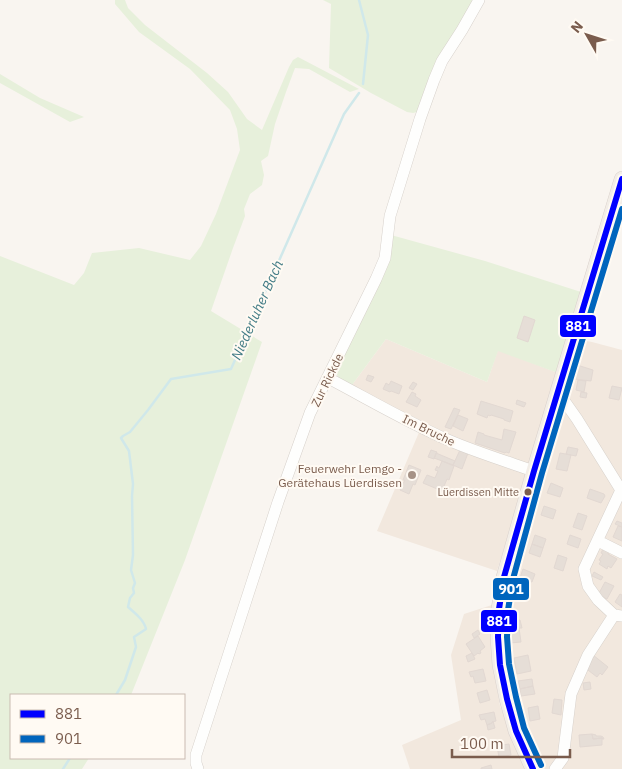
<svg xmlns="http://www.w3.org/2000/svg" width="622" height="769" font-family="'IBM Plex Sans',sans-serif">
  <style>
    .residential { fill: #f2e8de }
    .green { fill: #e7f0db }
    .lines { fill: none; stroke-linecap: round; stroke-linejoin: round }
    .stream { stroke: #d0e8ea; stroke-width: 2.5 }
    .building { fill: #e6ded7; stroke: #e2d8d2 }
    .minor-casing { stroke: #d7d1cb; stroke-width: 12 }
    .major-casing { stroke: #dad1cc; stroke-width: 16 }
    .minor { stroke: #fefefd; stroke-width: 11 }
    .major { stroke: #f3eee8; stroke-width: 15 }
    .bus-1-casing { stroke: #fffaf3; stroke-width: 10 }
    .bus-2-casing { stroke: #fffaf3; stroke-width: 10 }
    .bus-1 { stroke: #00f; stroke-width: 6 }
    .bus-2 { stroke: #0065bd; stroke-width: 6 }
    .poi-dot { fill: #a69286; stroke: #fffaf3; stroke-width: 2 }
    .bus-dot { fill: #7a5c4d; stroke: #fffaf3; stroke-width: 2 }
    .labels { text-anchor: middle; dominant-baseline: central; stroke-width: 4; stroke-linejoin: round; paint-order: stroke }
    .bus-label { font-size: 11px; fill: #7a5c4d; stroke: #fffaf3; text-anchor: end }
    .street-label { font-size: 12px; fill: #7a5c4d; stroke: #fffaf3 }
    .poi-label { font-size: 12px; fill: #7a5c4d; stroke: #fffaf3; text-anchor: end }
    .water-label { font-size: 14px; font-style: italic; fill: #437c86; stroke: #fffaf3 }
    .line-badge { stroke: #fffaf3; stroke-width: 2 }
    .badge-label { font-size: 14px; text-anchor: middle; font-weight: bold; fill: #fff }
  </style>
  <rect width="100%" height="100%" fill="#f9f5f0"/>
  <path class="residential" d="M386,339L487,382L498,350L558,373L528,465L484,450L422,423L352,385Z
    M581,340L592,342L622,350V769H540L521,726L505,663L506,608L512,578L524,533L571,380Z
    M420,430L528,471L497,571L377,531Z
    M495,604L494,670L500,706L527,769H410L402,745L461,720L451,655L464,614Z"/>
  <path class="green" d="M115,0H125L128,8L145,25L207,73L228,92L247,119L262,130L289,67L293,60L298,57L359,89L350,92L309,69L295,68L286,92L275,124L268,156L261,161L264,175L262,185L250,194L244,209L245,216L233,248L211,311L262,342L185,560L131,695H11V758H89L82,769H0V256L74,285L84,273L92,253L139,248L190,260L201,246L216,214L240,150L237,129L230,110L190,69L139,32L115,4Z
    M323,0H476L417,112L413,113L407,112L371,93L329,68L331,4Z
    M0,74L40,98L84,117L70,122L0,83Z
    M391,235L485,261L581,292L558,373L498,351L487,382L386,339L352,385L339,379L336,373L337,368Z"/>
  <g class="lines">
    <path class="stream" d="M359,0L368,35L363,84
      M116,695L125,680L136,647L134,637L146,629C144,620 135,613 128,607L130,598L134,593L133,588L135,583L131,570L133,555L132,496L133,484L129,451L121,438L123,436L130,432L148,410L171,379L231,369L344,114L359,93
      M63,769L70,758"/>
  </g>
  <path class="building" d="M524,316L535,320L528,342L517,338Z
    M577,365L593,370L591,381L574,379Z
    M368,375L374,377L371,382L366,380Z
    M578,380L586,381L584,392L576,390Z
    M391,381L402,386L399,394L391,391L390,392L383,389L386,383L389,385Z
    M413,382L417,384L413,390L409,388Z
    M612,386L622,388L619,400L609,398Z
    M412,392L416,394L415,396L421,400L417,407L406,402Z
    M581,392L587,393L586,398L580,397Z
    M517,400L526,403L524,407L516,404Z
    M481,401L513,411L510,422L504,420V419L491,415L490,416L488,415L487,418L477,414Z
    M454,408L460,410L451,429L445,427Z
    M458,415L468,419L463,431L453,426Z
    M504,429L516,432L509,453L506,452L505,453L475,443L478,432L484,434V435L502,440Z
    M568,447L578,449L576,456L566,454Z
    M431,450L437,452L434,459L428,457Z
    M460,450L468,453L462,469L453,465Z
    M436,453L455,461L453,465L434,458Z
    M560,453L571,455L567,471L556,469Z
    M442,461L454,466L449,480L447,479L442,491L423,483L427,475L435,478L438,471L435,470L437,466V467L439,468Z
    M409,465L421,470L415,485L413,484L409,494L400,490L405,480H403Z
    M551,483L563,488L560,497L547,493Z
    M590,489L604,494L605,496L601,503L587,498Z
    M544,506L556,510L553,519L541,515Z
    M578,513L587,516L582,530L573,527Z
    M617,521L622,523V527L615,524Z
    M618,526L622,527V541L613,537Z
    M535,535L546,539L543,548L532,544Z
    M570,535L581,539L578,548L567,544Z
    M532,544L543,548L540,557L529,553Z
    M604,547L610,550L608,554L617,559L611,568L608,566L607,569L599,564L601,561L599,560L603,554L601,553Z
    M558,555L567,558L563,571L554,568Z
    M523,569L535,574L532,582L520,578Z
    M594,572L603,577L601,580L592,576Z
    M605,582L614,586L607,599L598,595Z
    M620,594L622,595V607L615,602Z
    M520,620L522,628H519L521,642L510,643L507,628L515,627L514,621Z
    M478,630L480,634L474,638L472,634Z
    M478,636L485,647L480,651L481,653L479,654L478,653L474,656L466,644Z
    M472,653L475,659L468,662L466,656Z
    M528,655L531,671L517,674L514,658Z
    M593,655L608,667L602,675L600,673L597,677L584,667Z
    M483,669L486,681L475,683L473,676L471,677L469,672Z
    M532,679L533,686L520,689L518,681Z
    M590,682L591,689L584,690L583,683Z
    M533,686L535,694L521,696L520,689Z
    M487,690L490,700L480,703L477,693Z
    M554,699L562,700L561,715L552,713Z
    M538,706L540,719L530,721L528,708Z
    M494,712L496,721L492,722V723L487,725L485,719L481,720L479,715Z
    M493,721L495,728L488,730L487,725L492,723V722Z
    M592,734L596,735V736H601L603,737L604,739H602V738L593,739Z
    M592,734L593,739L602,738V745L580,747L579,735Z
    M497,744L498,749L492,750L491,745Z
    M509,744L511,755L499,757L497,746Z
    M491,765L492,769H481V768Z"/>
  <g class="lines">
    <defs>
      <path id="minor" d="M328,378C368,399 407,422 448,440C476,452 505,461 534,471
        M558,392L577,419L621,490L584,569L588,586L598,600L614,615L622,616
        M598,541L622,553
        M198,769L196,763V755L278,502L310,413L376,279L385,258L390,216L420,119L434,80L442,61L462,30L479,0
        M555,769L563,758L571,694L588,655L614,615"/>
      <path id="major" d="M533,769L516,731L507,699L500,665L498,637L499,609L504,577L534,471L622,179"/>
    </defs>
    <use href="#minor" class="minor-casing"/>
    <use href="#major" class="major-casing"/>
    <use href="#minor" class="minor"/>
    <use href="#major" class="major"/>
    <defs>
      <path id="bus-1" d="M533,769L516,731L507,699L500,665L498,637L499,609L504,577L534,471L622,179"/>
      <path id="bus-2" d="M541,765L524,728L516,697L509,664L507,637L508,610L513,579L542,473L622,209"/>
    </defs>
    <use href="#bus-1" class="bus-1-casing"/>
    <use href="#bus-2" class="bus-2-casing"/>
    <use href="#bus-1" class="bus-1"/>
    <use href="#bus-2" class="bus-2"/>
  </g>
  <circle class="poi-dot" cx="412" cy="475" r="5"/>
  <circle class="bus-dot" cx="528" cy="492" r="4.5"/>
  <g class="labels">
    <g class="bus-label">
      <text x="519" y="492">Lüerdissen Mitte</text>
    </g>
    <g class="street-label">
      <text transform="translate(327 380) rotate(-64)">Zur Rickde</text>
      <text transform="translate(429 430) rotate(26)">Im Bruche</text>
    </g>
    <g class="poi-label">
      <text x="402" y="468">Feuerwehr Lemgo -<tspan x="402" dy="14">Gerätehaus Lüerdissen</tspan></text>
    </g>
    <g class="water-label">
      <text transform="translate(257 310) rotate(-66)">Niederluher Bach</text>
    </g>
  </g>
  <g class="line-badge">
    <rect x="559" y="314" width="38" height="24" rx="5" fill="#00f"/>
    <rect x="492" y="577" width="38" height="24" rx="5" fill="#0065bd"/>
    <rect x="480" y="609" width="38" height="24" rx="5" fill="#00f"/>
  </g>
  <g class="badge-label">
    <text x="578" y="331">881</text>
    <text x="511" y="594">901</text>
    <text x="499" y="626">881</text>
  </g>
  <rect x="10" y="694" width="175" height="65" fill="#fffaf3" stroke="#cabbb1"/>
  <rect x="20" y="710" width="25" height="8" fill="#0000ff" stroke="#cabbb1"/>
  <text x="55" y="719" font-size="15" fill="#7a5c4d">881</text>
  <rect x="20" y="735" width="25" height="8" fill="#0065bd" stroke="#cabbb1"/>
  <text x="55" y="744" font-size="15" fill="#7a5c4d">901</text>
  <g transform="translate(587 35) rotate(309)" stroke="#fffaf3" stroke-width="4" paint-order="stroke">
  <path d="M0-4L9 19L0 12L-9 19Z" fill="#7a5c4d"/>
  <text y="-8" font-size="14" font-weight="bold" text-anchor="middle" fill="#7a5c4d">N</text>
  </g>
  <path d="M452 749v8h118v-8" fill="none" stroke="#7a5c4d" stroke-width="2.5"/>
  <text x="460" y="749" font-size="15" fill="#7a5c4d" stroke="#fffaf3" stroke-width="4" paint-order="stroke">100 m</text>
</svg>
